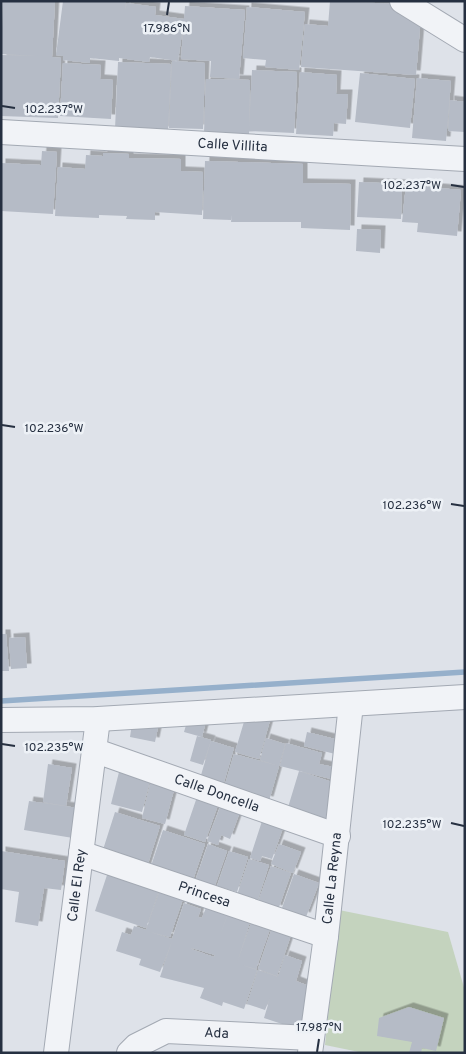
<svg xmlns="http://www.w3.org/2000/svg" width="466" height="1054" font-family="Overpass,sans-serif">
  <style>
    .green { fill: #c4d3be }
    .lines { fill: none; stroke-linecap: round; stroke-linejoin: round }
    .stream { stroke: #96b0cb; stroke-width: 5.5 }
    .building { fill: #b5bbc6; fill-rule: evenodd; filter: url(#shadow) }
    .street-casing { stroke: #a3a9b3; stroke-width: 26 }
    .street { stroke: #f1f3f7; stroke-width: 24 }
    .ticks { fill: none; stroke: #263041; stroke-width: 2 }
    .labels { text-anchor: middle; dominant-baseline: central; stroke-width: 5; stroke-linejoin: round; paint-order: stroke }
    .street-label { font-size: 14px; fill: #263041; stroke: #edf1f6 }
    .ticks-label { font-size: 12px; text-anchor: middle; fill: #263041; stroke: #edf1f6; stroke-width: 5; stroke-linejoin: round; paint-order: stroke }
  </style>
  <defs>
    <filter id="shadow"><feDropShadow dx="4.5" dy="-4.5" stdDeviation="0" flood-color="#0004"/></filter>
  </defs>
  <rect width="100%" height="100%" fill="#dee2e9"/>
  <path class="green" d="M339,910L448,932L465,991V1053H364L325,1045Z"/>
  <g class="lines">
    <path class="stream" d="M1,701L465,672"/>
  </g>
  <path class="building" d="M3,1H55L52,57L61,58L58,118L1,116L2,55L39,56L1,54Z
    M63,1H126L125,10L127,3L156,7L155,15L184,19L178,61L150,57L149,62L119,58V61L90,58V63L63,60V56L56,55Z
    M330,1L398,4L397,14L421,16L416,75L301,67L305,24L328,26Z
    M185,6L245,10L239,79L210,77L211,61L181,59Z
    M247,7L305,12L299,70L265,67L266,60L243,58Z
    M172,61L205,63L203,129L169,128Z
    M118,62L171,64L168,131L115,129Z
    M63,63L101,65L100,79L113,80L111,119L60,116Z
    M252,70L297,72L294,133L249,131Z
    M300,72L337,75L336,94H348L346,124L334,123L333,136L296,134Z
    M360,73L415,79L410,128L355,122Z
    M417,78L451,81L446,141L412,138Z
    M206,79L250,80L249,134L204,133Z
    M450,100L465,102V132L448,131Z
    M42,151L57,152L53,214L1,211V163L41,165Z
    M103,153L129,154V158L181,159V171L203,172L202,215L155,212V220L126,219L127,216L99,215V218L55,216L58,167L85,169L86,155L103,156Z
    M205,161L303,164V183L351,184L350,230L301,228V222H231L232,214L231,220L203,219Z
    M359,182L402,184L401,219L357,217Z
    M406,185L461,190L457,236L417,232L418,223L402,222Z
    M357,229L381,230L380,253L356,251Z
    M1,634H6L9,671H1Z
    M25,637L27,668L11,669L9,638Z
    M189,715L206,721L202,737L184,732Z
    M246,715L271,717L259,759L235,752Z
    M133,717L159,722L155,742L130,737Z
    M307,732L339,740L335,754L304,746Z
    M197,736L211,740L203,765L190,761Z
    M266,738L285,744L279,766L260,760Z
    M211,741L234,748L222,789L199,782Z
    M286,743L322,753L319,764L334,767L331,779L280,766Z
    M234,754L279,766L269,801L224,788Z
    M48,764L72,768L66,806L43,802Z
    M120,768L151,776L142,812L111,804Z
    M299,771L332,782L328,827L286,814Z
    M151,780L175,786L165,824L142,818Z
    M198,794L219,802L205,842L184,835Z
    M29,801L78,808L73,838L24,830Z
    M222,802L241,809L230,839L221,835L218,845L207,841Z
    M115,812L160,826L146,870L101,856Z
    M263,818L284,825L272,859L262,856L260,861L250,858Z
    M163,830L205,844L191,886L149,872Z
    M208,844L227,851L213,891L194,884Z
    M279,844L301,852L293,873L271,864Z
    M1,851L65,861L61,890L44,888L38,926L15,922L19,892L1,889Z
    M229,851L248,857L237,892L217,886Z
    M249,859L269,865L256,905L236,898Z
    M271,866L291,873L278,910L258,902Z
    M108,872L159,890L146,928L95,911Z
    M294,874L319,883L306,917L282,908Z
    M161,887L184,896L170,937L150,932L172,939L184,903L201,909L198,917L202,918L207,905L228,913L219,938L228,914L250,922L237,963L251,923L270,929L256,969L242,965L257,970L244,1009L223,1002L222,1006L200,998L204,988L160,977L172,941L160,972L139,965L141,959L116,951L122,932L131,935L134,926L146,930ZM192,948L215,955L214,957L191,949Z
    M272,928L291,935L277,976L258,969Z
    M285,955L302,961L296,981L317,989L303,1031L264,1018L270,998L265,1010L247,1004L258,970L278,977Z
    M409,1007L444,1018L436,1051L422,1048L421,1053H409L412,1042L377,1036L379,1018Z"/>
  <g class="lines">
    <defs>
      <g id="street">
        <path d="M402,1L465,40"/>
        <path id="s1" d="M1,132L465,159"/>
        <path d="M1,720L98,719L465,697"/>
        <path id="s2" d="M96,751L338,836"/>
        <path id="s3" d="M81,853L326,936"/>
        <path id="s4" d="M56,1053L98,719"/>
        <path id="s5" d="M129,1053L136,1046L166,1031L311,1038"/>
        <path id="s6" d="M310,1053L326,936L351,704"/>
      </g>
    </defs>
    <use href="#street" class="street-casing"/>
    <use href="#street" class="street"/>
  </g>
  <path class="ticks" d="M167,15L169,2M2,106L15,108M451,185L464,187M2,425L15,427M451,504L464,506M2,744L15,746M451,823L464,826M317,1052L319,1039"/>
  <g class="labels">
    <g class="street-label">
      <text stroke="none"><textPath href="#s1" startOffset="232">Calle Villita</textPath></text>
      <text stroke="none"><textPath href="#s2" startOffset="128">Calle Doncella</textPath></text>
      <text stroke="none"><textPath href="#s6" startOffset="176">Calle La Reyna</textPath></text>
      <text stroke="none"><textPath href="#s4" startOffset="169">Calle El Rey</textPath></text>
      <text stroke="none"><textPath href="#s3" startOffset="130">Princesa</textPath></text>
      <text stroke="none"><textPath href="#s5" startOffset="94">Ada</textPath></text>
    </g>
  </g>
  <g class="ticks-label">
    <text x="167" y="32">17.986°N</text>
    <text x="54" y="113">102.237°W</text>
    <text x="412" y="189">102.237°W</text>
    <text x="54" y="432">102.236°W</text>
    <text x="412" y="509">102.236°W</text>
    <text x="54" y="751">102.235°W</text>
    <text x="412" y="828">102.235°W</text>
    <text x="319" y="1031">17.987°N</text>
  </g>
  <rect width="466" height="1054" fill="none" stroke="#263041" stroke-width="5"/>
</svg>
